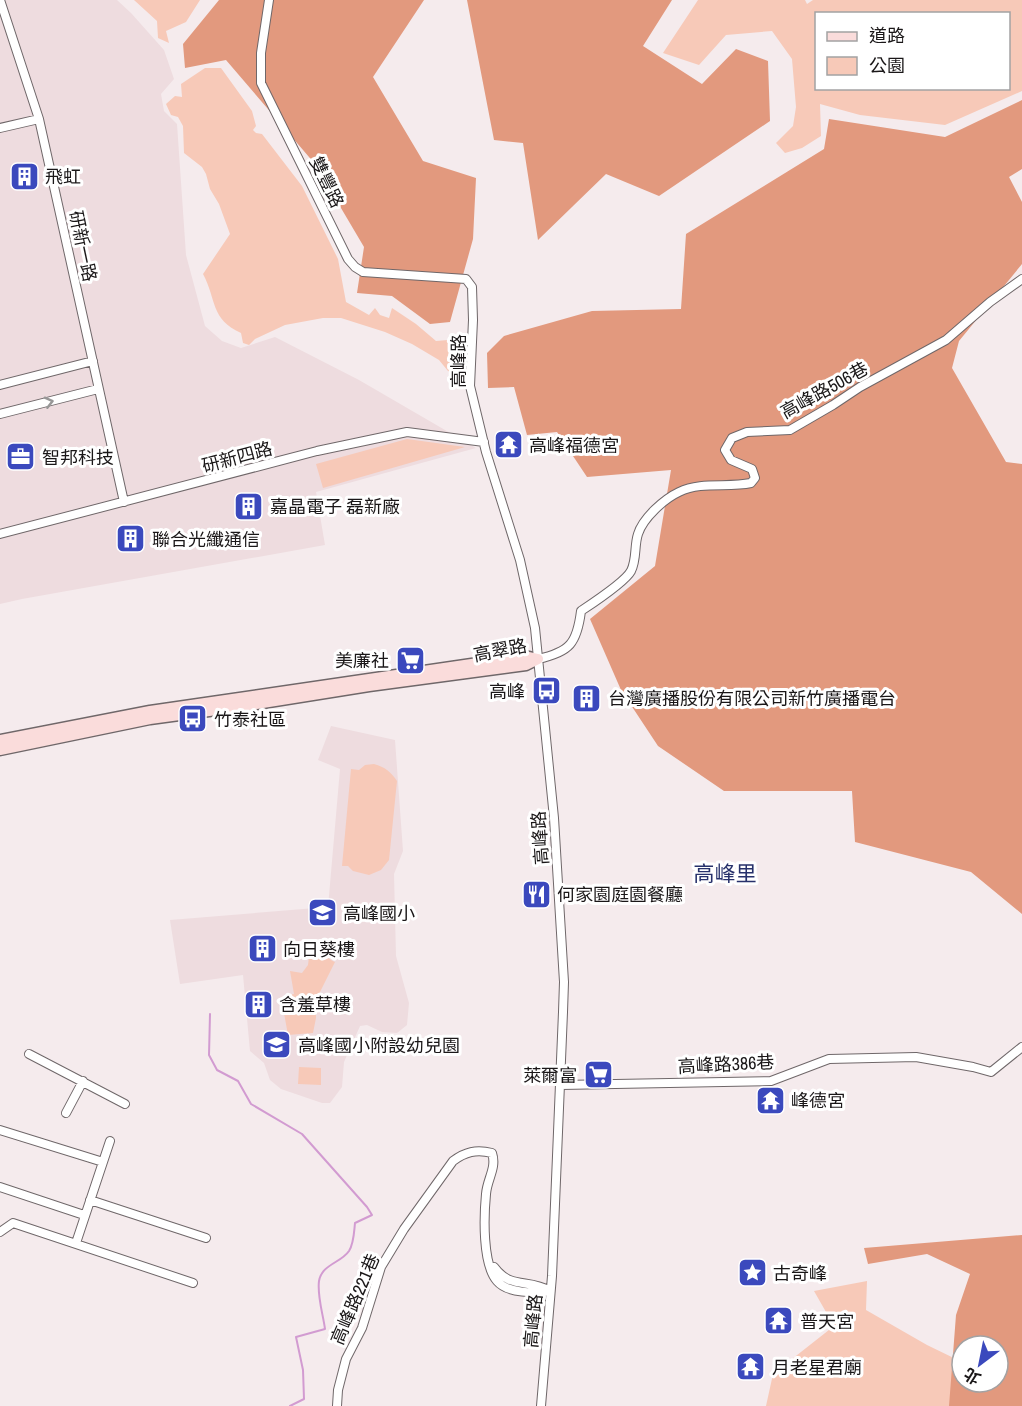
<svg xmlns="http://www.w3.org/2000/svg" width="1022" height="1406" font-family="'Archivo Narrow','Noto Sans TC',sans-serif">
  <style>
    .built { fill: #eedcdf }
    .green { fill: #f7c9b8; fill-rule: evenodd }
    .forest { fill: #e2997e; fill-rule: evenodd }
    .lines { fill: none; stroke-linecap: round; stroke-linejoin: round }
    .stream { stroke: #d29bd1; stroke-width: 2 }
    .street-casing { stroke: #6f6769; stroke-width: 10 }
    .secondary-casing { stroke: #6f6769; stroke-width: 13 }
    .street { stroke: #fff; stroke-width: 8 }
    .secondary { stroke: #fadcdb; stroke-width: 10 }
    .oneway { stroke: #989797 }
    .labels { text-anchor: middle; dominant-baseline: central; stroke-width: 6; stroke-linejoin: round; paint-order: stroke }
    .poi-label { font-size: 18px; fill: #1a1718; stroke: #fff; text-anchor: start }
    .street-label { font-size: 18px; fill: #1a1718; stroke: #fff }
    .quarter-label { font-size: 21px; fill: #27316b; stroke: #fff }
  </style>
  <rect width="100%" height="100%" fill="#f5ebed"/>
  <path class="built" d="M0,0H117L131,13L164,50L174,79L161,94L164,111L177,124L186,255L205,326L222,341L241,348L275,337L359,380L476,448L316,492L325,545L22,599L0,604Z
    M331,726L395,740L403,851L394,874L396,956L409,1003L407,1025L397,1033L382,1032L367,1025L360,1026L344,1062L342,1087L330,1103H322L281,1089L270,1080L264,1063L250,1051L243,975L180,984L170,920L328,907L340,769L318,760Z"/>
  <path class="green" d="M134,0H200L186,22L166,31L169,43L158,38L157,21Z
    M698,0H805L807,4L813,0H1022V91L945,125L860,115L820,104L821,136L802,148L785,153L776,143L793,126L796,107L792,59L772,31L726,35L699,65L663,53ZM816,14H1008V88H816Z
    M205,68H221L252,111L256,126L253,130L256,133L262,134L302,186L338,259L346,302L369,315L375,308L380,315L389,318L392,308L416,324L436,341L472,338L469,369L454,374L448,371L439,360L412,344L385,332L341,318H323L285,325L255,339L249,345L243,343L241,333C210,319 217,300 203,274L230,234L219,204L210,189L206,174L202,167L184,153L183,126L178,117L171,115L166,104L175,96L182,97L181,84Z
    M407,439L465,447L323,488L316,464Z
    M374,764C385,767 391,772 397,781L389,860L381,870L369,875L353,871L348,866H342L351,769L359,770L365,765Z
    M323,947C323,953 329,960 335,962L316,1000V1018L313,1033L288,1035L281,997L294,994L290,971L302,973L308,965L310,948Z
    M299,1067L321,1068V1085L298,1084Z
    M867,1281L866,1310L927,1345L962,1362V1382H998L1022,1406H766L773,1374L834,1326L814,1291Z"/>
  <path class="forest" d="M219,0H424L373,77L423,161L476,178L473,239L450,322L430,324L392,296L357,293L364,247L315,164L226,60L185,68L183,44Z
    M467,0H672L643,46L702,84L736,49L768,61L770,121L659,196L606,174L538,240L523,143L494,140Z
    M1022,100V169L1009,177L1022,202V264L959,341L952,368L1006,462L1022,464V914L971,872L855,842L852,791H724L658,746L621,690L590,619L655,566L671,470L587,477L557,432L527,435L514,387L488,388L487,353L504,336L592,311L681,309L686,234L824,149L829,119L945,137Z
    M1022,1235V1406H949L956,1315L970,1274L927,1254L868,1264L864,1248ZM962,1346H998V1382H962Z"/>
  <g class="lines">
    <path class="stream" d="M210,1014L209,1055L217,1070L238,1081L251,1104L302,1134L367,1207L372,1215L355,1223C354,1232 354,1243 349,1251C341,1263 322,1264 319,1281C317,1296 323,1314 325,1329L296,1337L303,1370L304,1399L290,1406"/>
    <defs>
      <path id="street" d="M0,0L39,119L124,502
        M269,0L261,53V83L348,259L355,267L363,272L466,279L472,287L473,320L470,386L486,452L520,560L535,628L554,818L564,982L563,1012L552,1276L541,1406
        M0,128L39,119
        M0,385L93,361
        M0,414L98,389
        M0,534L317,451L407,432L484,442
        M538,659C570,652 577,643 581,611C593,603 625,582 631,571C637,559 634,546 638,534C643,518 664,499 679,492C702,481 727,488 751,483L755,478L752,469L731,460L725,450L732,438L747,432L790,430L833,405L860,387L946,340L990,302L1022,279
        M29,1054L125,1104
        M561,1085L771,1081L829,1059L916,1057L973,1067L991,1072L1022,1047
        M66,1113L83,1081
        M0,1130L103,1162
        M0,1187L84,1215
        M90,1200L206,1238
        M0,1232L13,1223L193,1283
        M76,1243L110,1141
        M494,1267C511,1290 528,1278 550,1291
        M337,1406L338,1390L346,1359L362,1328L381,1267L404,1229L453,1161C465,1152 476,1149 492,1153C497,1168 487,1179 486,1194C484,1215 482,1264 497,1281C508,1294 535,1293 550,1291"/>
      <path id="secondary" d="M0,740L150,711L525,656L538,659
        M0,750L150,719L231,708L369,686L526,665L538,659"/>
    </defs>
    <use href="#street" class="street-casing"/>
    <use href="#secondary" class="secondary-casing"/>
    <use href="#street" class="street"/>
    <use href="#secondary" class="secondary"/>
  </g>
  <defs><path id="oneway-chevron" d="M-2-3.5L2.5 0L-2 3.5" fill="none" stroke-width="1.6" stroke-linecap="round" stroke-linejoin="round" transform="scale(1.5)"/></defs>
  <use class="oneway" href="#oneway-chevron" transform="translate(49 402) rotate(-14)"/>
  <defs>
    <symbol id="building-square" viewBox="-11 -11 22 22"><rect x="-9" y="-9" width="18" height="18" rx="4" fill="#3b49bd" stroke="#fff"/><path d="M-4-6H4V6H1V3H-1V6H-4ZM-2.5-4.3h1.7v1.8h-1.7ZM.8-4.3h1.7v1.8H.8ZM-2.5-1h1.7V.8h-1.7ZM.8-1h1.7V.8H.8Z" fill="#fff"/></symbol>
    <symbol id="temple-square" viewBox="-11 -11 22 22"><rect x="-9" y="-9" width="18" height="18" rx="4" fill="#3b49bd" stroke="#fff"/><path d="M0-6L5-2H3V0L6.5 2.5H4V6H1.5V3h-3V6H-4V2.5H-6.5L-3 0V-2H-5Z" fill="#fff"/></symbol>
    <symbol id="office-square" viewBox="-11 -11 22 22"><rect x="-9" y="-9" width="18" height="18" rx="4" fill="#3b49bd" stroke="#fff"/><path d="M-6-3h4V-5.5h4V-3h4V5H-6ZM-1-4.5V-3h2v-1.5ZM-6 0V1H6V0Z" fill="#fff"/></symbol>
    <symbol id="supermarket-square" viewBox="-11 -11 22 22"><rect x="-9" y="-9" width="18" height="18" rx="4" fill="#3b49bd" stroke="#fff"/><path d="M-6-5.5h2.5l.6 2H6L4.5 2H-2.5L-4.4-4H-6ZM-1.5 3.2a1.3 1.3 0 1 0 .1 0ZM3 3.2a1.3 1.3 0 1 0 .1 0Z" fill="#fff"/></symbol>
    <symbol id="bus-square" viewBox="-11 -11 22 22"><rect x="-9" y="-9" width="18" height="18" rx="4" fill="#3b49bd" stroke="#fff"/><path d="M-5-6H5V4H4V6H2V4H-2V6H-4V4H-5ZM-3.5-4V0h7V-4ZM-3.5 1.2v1.5H-2V1.2ZM2 1.2v1.5H3.5V1.2Z" fill="#fff"/></symbol>
    <symbol id="restaurant-square" viewBox="-11 -11 22 22"><rect x="-9" y="-9" width="18" height="18" rx="4" fill="#3b49bd" stroke="#fff"/><path d="M-5-6h1v4h1v-4h1v4h1v-4h1v5L-1.5 .5V6h-2V.5L-5-1ZM5-6V6H3V1.5H1.5Q1.5-4 5-6Z" fill="#fff"/></symbol>
    <symbol id="school-square" viewBox="-11 -11 22 22"><rect x="-9" y="-9" width="18" height="18" rx="4" fill="#3b49bd" stroke="#fff"/><path d="M0-5L7-2L0 1L-7-2ZM-4 1L0 2.5L4 1V4Q0 6-4 4Z" fill="#fff"/></symbol>
    <symbol id="sight-square" viewBox="-11 -11 22 22"><rect x="-9" y="-9" width="18" height="18" rx="4" fill="#3b49bd" stroke="#fff"/><path d="M0-6L1.8-2.2L6-1.7L2.9 1.2L3.7 5.4L0 3.3L-3.7 5.4L-2.9 1.2L-6-1.7L-1.8-2.2Z" fill="#fff"/></symbol>
  </defs>
  <g fill-rule="evenodd">
    <use href="#building-square" x="8" y="160" width="33" height="33"/>
    <use href="#temple-square" x="492" y="428" width="33" height="33"/>
    <use href="#office-square" x="4" y="440" width="33" height="33"/>
    <use href="#building-square" x="232" y="490" width="33" height="33"/>
    <use href="#building-square" x="114" y="522" width="33" height="33"/>
    <use href="#supermarket-square" x="394" y="644" width="33" height="33"/>
    <use href="#bus-square" x="530" y="674" width="33" height="33"/>
    <use href="#building-square" x="570" y="682" width="33" height="33"/>
    <use href="#bus-square" x="176" y="702" width="33" height="33"/>
    <use href="#restaurant-square" x="520" y="878" width="33" height="33"/>
    <use href="#school-square" x="306" y="896" width="33" height="33"/>
    <use href="#building-square" x="246" y="932" width="33" height="33"/>
    <use href="#building-square" x="242" y="988" width="33" height="33"/>
    <use href="#school-square" x="260" y="1028" width="33" height="33"/>
    <use href="#supermarket-square" x="582" y="1058" width="33" height="33"/>
    <use href="#temple-square" x="754" y="1084" width="33" height="33"/>
    <use href="#sight-square" x="736" y="1256" width="33" height="33"/>
    <use href="#temple-square" x="762" y="1304" width="33" height="33"/>
    <use href="#temple-square" x="734" y="1350" width="33" height="33"/>
  </g>
  <g class="labels">
    <g class="poi-label">
      <text x="45" y="176">飛虹</text>
      <text x="529" y="445">高峰福德宮</text>
      <text x="42" y="457">智邦科技</text>
      <text x="270" y="506">嘉晶電子 磊新廠</text>
      <text x="152" y="539">聯合光纖通信</text>
      <text x="389" y="660" text-anchor="end">美廉社</text>
      <text x="525" y="691" text-anchor="end">高峰</text>
      <text x="608" y="698">台灣廣播股份有限公司新竹廣播電台</text>
      <text x="214" y="719">竹泰社區</text>
      <text x="557" y="894">何家園庭園餐廳</text>
      <text x="343" y="913">高峰國小</text>
      <text x="283" y="949">向日葵樓</text>
      <text x="279" y="1004">含羞草樓</text>
      <text x="298" y="1045">高峰國小附設幼兒園</text>
      <text x="577" y="1075" text-anchor="end">萊爾富</text>
      <text x="791" y="1100">峰德宮</text>
      <text x="773" y="1273">古奇峰</text>
      <text x="800" y="1321">普天宮</text>
      <text x="772" y="1367">月老星君廟</text>
    </g>
    <g class="street-label">
      <text transform="translate(327 182) rotate(64)">雙豐路</text>
      <text transform="translate(83 246) rotate(78)">研新一路</text>
      <text transform="translate(458 361) rotate(-90)">高峰路</text>
      <text transform="translate(824 390) rotate(-29)">高峰路506巷</text>
      <text transform="translate(237 457) rotate(-15)">研新四路</text>
      <text transform="translate(500 650) rotate(-11)">高翠路</text>
      <text transform="translate(540 838) rotate(-94)">高峰路</text>
      <text transform="translate(726 1064) rotate(-3)">高峰路386巷</text>
      <text transform="translate(355 1299) rotate(-67)">高峰路221巷</text>
      <text transform="translate(533 1321) rotate(-85)">高峰路</text>
    </g>
    <g class="quarter-label">
      <text x="725" y="873">高峰里</text>
    </g>
  </g>
  <rect x="815" y="12" width="195" height="78" fill="#ffffff" stroke="#a3a2a3" stroke-width="1.5"/>
  <rect x="827" y="32" width="30" height="9" fill="#fadcdb" stroke="#a3a2a3" stroke-width="1.5"/>
  <text x="869" y="42" font-size="18" fill="#1a1718">道路</text>
  <rect x="827" y="57" width="30" height="18" fill="#f7c9b8" stroke="#a3a2a3" stroke-width="1.5"/>
  <text x="869" y="72" font-size="18" fill="#1a1718">公園</text>
  <g transform="translate(980 1364) rotate(212)"><circle r="28" fill="#ffffff" stroke="#a3a2a3" stroke-width="1.5"/>
  <path d="M0-4.5L10 22L0 15L-10 22Z" fill="#3b49bd"/>
  <text y="-9" font-size="16" font-weight="bold" text-anchor="middle" fill="#1a1718">北</text>
  </g>
</svg>
